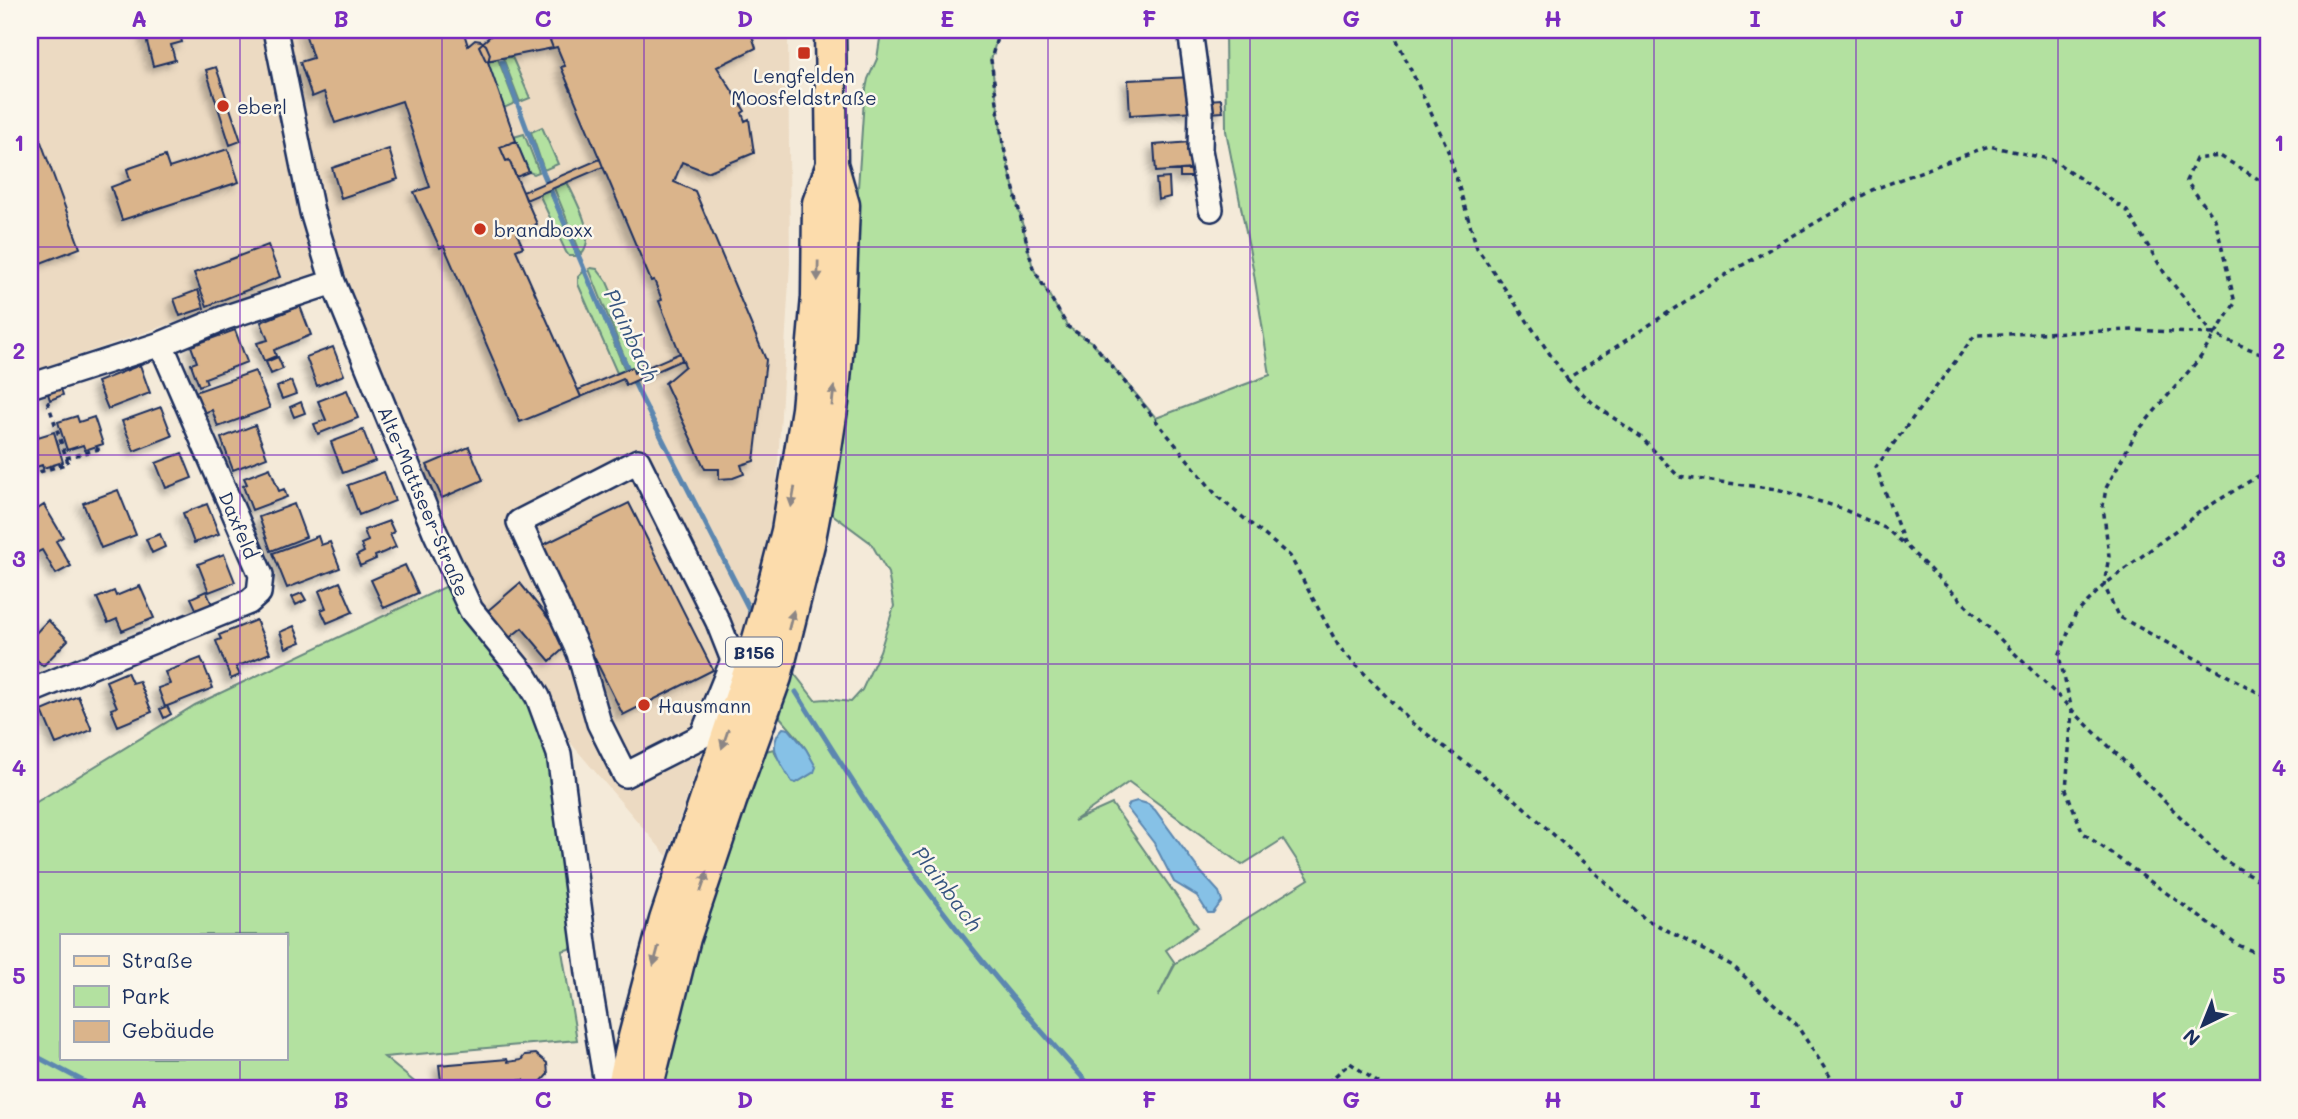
<svg xmlns="http://www.w3.org/2000/svg" width="2298" height="1119" font-family="Mali,sans-serif">
  <style>
    .built { fill: #ecdac2 }
    .green { fill: #b3e1a0; stroke: #67887f; stroke-width: 2; fill-rule: evenodd }
    .water { fill: #86c1e6; stroke: #5b87b0; stroke-width: 2 }
    .lines { fill: none; stroke-linecap: round; stroke-linejoin: round }
    .stream { stroke: #5b87b0; stroke-width: 5 }
    .building { fill: #dab48b; stroke: #1b2f5e; stroke-width: 2; filter: url(#shadow) }
    .minor-casing { stroke: #1b2f5e; stroke-width: 28 }
    .major-casing { stroke: #1b2f5e; stroke-width: 35 }
    .path { stroke: #1b2f5e; stroke-width: 3.5; stroke-dasharray: 5 5; stroke-linecap: butt }
    .minor { stroke: #fbf7ec; stroke-width: 23 }
    .major { stroke: #fcdcac; stroke-width: 30 }
    .oneway { fill: #8c8685 }
    .grid { fill: none; stroke: #7b2cbf; stroke-width: 2; stroke-opacity: 0.55 }
    .poi-dot { fill: #c8321e; stroke: #fbf7ec; stroke-width: 2.5 }
    .labels { text-anchor: middle; dominant-baseline: central; stroke-width: 5; stroke-linejoin: round; paint-order: stroke }
    .shield { fill: #fbf7ec; stroke: #5e6b89; stroke-width: 2 }
    .shield-label { font-size: 18px; font-weight: bold; fill: #1b2f5e }
    .poi-label { font-size: 19px; fill: #1b2f5e; stroke: #fbf7ec; text-anchor: start }
    .street-label { font-size: 19px; fill: #1b2f5e; stroke: #fbf7ec }
    .water-label { font-size: 21px; font-style: italic; fill: #365480; stroke: #fbf7ec }
    .neatline { fill: none; stroke: #7b2cbf; stroke-width: 2.5 }
    .grid-label { font-size: 23px; text-anchor: middle; font-weight: bold; fill: #7b2cbf }
  </style>
  <defs>
    <filter id="shadow"><feDropShadow dx="-5" dy="5" stdDeviation="3.5" flood-color="#0004"/></filter>
  </defs>
  <rect width="100%" height="100%" fill="#f4ead9"/>
  <filter id="ink" filterUnits="userSpaceOnUse"><feTurbulence type="fractalNoise" baseFrequency=".0143" numOctaves="2"/><feDisplacementMap in="SourceGraphic" scale="14" xChannelSelector="R" yChannelSelector="G"/><feConvolveMatrix kernelMatrix="1 2 1 2 8 2 1 2 1" color-interpolation-filters="sRGB"/></filter>
  <g filter="url(#ink)">
    <path class="built" d="M30,30H788L790,264L776,497L760,592L738,663L723,693L667,856L569,741H545L529,708L509,676L480,641L465,618L447,586L318,273L30,372Z"/>
    <path class="green" d="M876,30H999L991,60L1003,144L1033,268L1068,327L1093,343L1156,418L1270,375L1253,268L1226,131L1225,30H2268V1089H659L708,908L761,752L774,749L776,755L796,783L814,772C812,750 794,734 780,717L781,704L793,672L815,700L826,699L851,702L862,690L880,651L894,606L888,573L871,543L828,511L856,266L858,188L864,99L868,79L877,59L880,39ZM1129,782L1242,865L1283,839L1309,879L1176,963L1158,997L1175,963L1166,950L1198,927L1112,804L1074,821Z
      M512,57L530,98L520,102L503,58Z
      M498,59L515,103L504,108L488,62Z
      M542,127L558,164L544,170L531,132Z
      M524,134L539,172L534,174L529,172L514,137Z
      M567,182C576,201 598,237 581,254L554,188Z
      M549,190L577,256H569L566,252L539,194Z
      M591,268L597,269L607,282L642,363L641,370L634,373L632,368H629L589,269Z
      M584,271L625,370L617,373L578,284V277Z
      M447,586L480,641L509,676L529,708L545,741L576,947L562,951L577,1040L384,1057L423,1089H30V806L195,705ZM61,935H285V1058H61Z"/>
    <path class="water" d="M783,728L789,729L806,749L816,767L814,772L796,783L792,782C781,764 765,746 783,728Z
      M1137,801L1148,804L1155,810L1199,870L1219,892L1222,901L1213,913H1208L1197,896L1174,882L1154,843L1127,808L1130,803Z"/>
    <g class="lines">
      <path class="stream" d="M502,62L542,170L610,330L640,395L752,615
        M796,692C836,755 875,819 919,879C973,953 1032,1022 1093,1089
        M30,1053L98,1089"/>
    </g>
    <path class="building" d="M144,30H179L182,42L171,45L175,60L153,66Z
      M304,30H463L468,46L475,40L481,41L486,45L490,54L488,62L516,141L500,147L506,161L509,160L537,224L517,234L523,247L516,250L581,397L520,422L444,246L440,248L414,192L430,187L402,101L335,123L324,92L312,97L300,62L313,58Z
      M497,30H546L553,48L486,61L479,46Z
      M546,30H750L756,48L717,67L745,111L742,113L745,121L749,119L754,153L707,172L682,162L674,182L695,191L766,360L754,461L741,465L744,474L733,478L719,479V469H705L665,383L685,366L659,301L662,300L654,280L651,281L561,67L565,66L557,47L553,48Z
      M216,67L241,141L230,145L206,70Z
      M1193,77L1195,111L1130,115L1128,80Z
      M1221,99L1223,112L1209,113L1208,100Z
      M30,112L80,248L30,267Z
      M516,141L529,172L516,177L509,160L506,161L500,147Z
      M1191,142L1192,169L1156,172L1154,145Z
      M228,149L239,182L122,220L111,187L130,180L127,169L165,156L169,168Z
      M389,149L398,179L341,198L332,168Z
      M600,159L603,167L526,200L523,192Z
      M1180,170H1194V177H1180Z
      M1169,178L1170,197L1158,200L1156,179Z
      M268,245L280,277L207,306L194,273Z
      M198,290L204,308L180,316L174,299Z
      M300,306L311,335L274,350L276,356L264,361L257,343L268,340L261,322Z
      M235,330L247,362L205,378L207,383L199,386L191,364L197,362L191,346Z
      M333,347L344,375L317,386L306,357Z
      M680,353L682,360L626,385L623,379L581,397L578,390L632,367L634,373Z
      M278,357L283,369L271,374L266,362Z
      M140,365L150,393L108,409L97,382Z
      M255,371L270,408L218,427L212,410L203,413L195,392Z
      M291,381L296,394L282,399L277,387Z
      M59,382L63,395L50,400L46,387Z
      M347,390L358,418L318,434L314,424L326,420L318,401Z
      M301,402L305,413L294,417L290,407Z
      M161,407L172,436L134,451L122,421Z
      M77,416L79,422L94,417L103,444L85,450L83,445L67,450L58,422Z
      M255,425L267,457L233,470L221,438Z
      M363,430L375,461L343,473L331,442Z
      M54,432L63,462L43,468L42,465L30,469V472V436L38,434V437Z
      M469,447L483,480L442,498L427,465Z
      M182,453L192,478L166,488L156,463Z
      M270,468L279,491L284,489L287,497L252,510L243,486L247,484L244,478Z
      M384,472L395,501L359,515L348,485Z
      M118,490L136,535L101,548L83,503Z
      M629,503L713,670L623,715L539,547Z
      M207,504L219,534L194,543L183,513Z
      M294,504L306,537L271,551L259,517Z
      M44,505L63,537L56,541L71,566L56,574L42,550L34,554L30,547V514Z
      M389,521L394,532L390,534L396,547L375,556L376,559L360,566L356,556L364,552L361,544L368,541L364,530Z
      M160,534L165,547L152,553L146,539Z
      M318,536L321,545L330,542L340,568L287,588L273,553Z
      M224,554L235,582L209,592L198,564Z
      M405,565L418,593L384,608L371,580Z
      M340,582L353,612L327,623L321,610L326,608L319,591Z
      M520,583L569,644L550,661L522,628L508,639L485,613Z
      M140,586L154,618L122,631L117,619L108,623L97,598L114,591L116,596Z
      M206,591L212,604L197,611L191,598Z
      M302,593L306,600L296,605L292,597Z
      M48,620L68,640L43,666L30,653V630L34,635Z
      M256,620L270,653L236,667L240,675L231,679L216,641L221,639L219,635Z
      M294,626L301,642L286,648L280,632Z
      M201,658L213,688L165,707L158,688L170,684L165,672Z
      M127,672L132,683L139,681L152,712L118,726L111,709L117,707L106,681Z
      M78,696L92,730L56,744L42,711Z
      M167,706L171,714L164,718L160,709Z
      M536,1054L547,1063L548,1074L540,1083L528,1085L523,1080L509,1082L510,1085L442,1089L439,1065L507,1059L508,1062L521,1060L525,1055Z"/>
    <g class="lines">
      <defs>
        <path id="minor" d="M275,30L312,212L333,282L435,532L471,610L526,677L538,697L559,754L590,988L606,1083
          M1190,30L1201,110L1200,150L1211,209
          M30,386L161,344L224,318L333,282
          M638,461L718,622L733,660L702,736L625,775L599,723L579,653L519,522Z
          M30,688L36,689L249,602L259,593L261,575L161,344"/>
        <path id="major" d="M622,1089L634,1037L665,920L748,674L771,594L787,531L807,409L817,297L818,203L832,164
          M647,1089L685,938L731,801L776,677L809,544L821,480L833,403L839,333L844,205L832,164L830,30"/>
      </defs>
      <use href="#minor" class="minor-casing"/>
      <use href="#major" class="major-casing"/>
      <path class="path" d="M999,30L991,60L1003,144L1033,268L1068,327L1093,343L1218,497L1290,556L1339,647L1412,723L1516,800L1644,918L1733,966L1796,1024L1838,1089
        M1396,30L1395,36L1447,147L1477,248L1567,379L1727,274L1872,190L1989,146L2053,160L2127,211L2165,274L2214,335L2268,356
        M2268,185L2220,156L2196,159L2186,181L2215,219L2235,303L2200,358L2136,433L2106,488L2103,506L2109,556L2104,585L2118,616L2268,698
        M2213,334L2134,330L1975,335L1876,467L1905,545L2225,861L2268,885
        M1567,379L1595,405L1641,437L1679,477L1777,489L1838,507L1887,529L1902,543
        M66,458L103,448
        M2268,470L2201,511L2104,585L2075,615L2059,656L2072,710L2066,790L2083,833L2240,946L2268,957
        M30,475L68,463L47,400
        M1320,1089L1350,1063L1387,1089"/>
      <use href="#minor" class="minor"/>
      <use href="#major" class="major"/>
    </g>
    <defs><path id="oneway-solid" d="M-6-.8H1V-3.2L6.5 0L1 3.2V.8H-6Z" transform="scale(1.75)"/></defs>
    <g class="oneway">
      <use href="#oneway-solid" transform="translate(818 271) rotate(91)"/>
      <use href="#oneway-solid" transform="translate(833 396) rotate(-84)"/>
      <use href="#oneway-solid" transform="translate(793 497) rotate(100)"/>
      <use href="#oneway-solid" transform="translate(791 620) rotate(-76)"/>
      <use href="#oneway-solid" transform="translate(725 739) rotate(109)"/>
      <use href="#oneway-solid" transform="translate(704 882) rotate(-71)"/>
      <use href="#oneway-solid" transform="translate(656 956) rotate(105)"/>
    </g>
  </g>
  <path class="grid" d="M240,30V935M442,30V1089M644,30V1089M846,30V1089M1048,30V1089M1250,30V1089M1452,30V1089M1654,30V1089M1856,30V1089M2058,30V1089M30,247H2268M30,455H2268M30,664H2268M30,872H2268M240,1058V1089"/>
  <g class="poi-dot">
    <rect x="797" y="46" width="14" height="14" rx="3.5"/>
    <circle cx="223" cy="106" r="7"/>
    <circle cx="480" cy="229" r="7"/>
    <circle cx="644" cy="705" r="7"/>
  </g>
  <g class="labels">
    <rect class="shield" x="726" y="637.5" width="56" height="29" rx="5"/>
    <g class="shield-label">
      <text x="754" y="652">B156</text>
    </g>
    <g class="poi-label">
      <text x="804" y="75" text-anchor="middle">Lengfelden<tspan x="804" dy="22">Moosfeldstraße</tspan></text>
      <text x="237" y="106">eberl</text>
      <text x="494" y="229">brandboxx</text>
      <text x="658" y="705">Hausmann</text>
    </g>
    <g class="street-label">
      <text transform="translate(424 501) rotate(67)">Alte-Mattseer-Straße</text>
      <text transform="translate(239 525) rotate(67)">Daxfeld</text>
    </g>
    <g class="water-label">
      <text transform="translate(632 335) rotate(65)">Plainbach</text>
      <text transform="translate(948 888) rotate(53)">Plainbach</text>
    </g>
  </g>
  <rect width="2298" height="1119" fill="none" stroke="#fbf7ec" stroke-width="77"/>
  <rect x="60" y="934" width="228" height="126" fill="#fbf7ec" stroke="#a1a7b3" stroke-width="2"/>
  <rect x="74" y="956" width="35" height="10" fill="#fcdcac" stroke="#a1a7b3" stroke-width="2"/>
  <text x="122" y="968" font-size="21" fill="#1b2f5e">Straße</text>
  <rect x="74" y="986" width="35" height="21" fill="#b3e1a0" stroke="#a1a7b3" stroke-width="2"/>
  <text x="122" y="1004" font-size="21" fill="#1b2f5e">Park</text>
  <rect x="74" y="1021" width="35" height="21" fill="#dab48b" stroke="#a1a7b3" stroke-width="2"/>
  <text x="122" y="1038" font-size="21" fill="#1b2f5e">Gebäude</text>
  <g transform="translate(2203 1025) rotate(223)" stroke="#fbf7ec" stroke-width="5" paint-order="stroke">
  <path d="M0-5L12 26L0 18L-12 26Z" fill="#1b2f5e"/>
  <text y="-10" font-size="19" font-weight="bold" text-anchor="middle" fill="#1b2f5e">N</text>
  </g>
  <rect x="38" y="38" width="2222" height="1042" class="neatline"/>
  <g class="grid-label">
    <text x="139" y="27">A</text>
    <text x="341" y="27">B</text>
    <text x="543" y="27">C</text>
    <text x="745" y="27">D</text>
    <text x="947" y="27">E</text>
    <text x="1149" y="27">F</text>
    <text x="1351" y="27">G</text>
    <text x="1553" y="27">H</text>
    <text x="1755" y="27">I</text>
    <text x="1957" y="27">J</text>
    <text x="2159" y="27">K</text>
    <text x="19" y="151">1</text>
    <text x="2279" y="151">1</text>
    <text x="19" y="359">2</text>
    <text x="2279" y="359">2</text>
    <text x="19" y="567">3</text>
    <text x="2279" y="567">3</text>
    <text x="19" y="776">4</text>
    <text x="2279" y="776">4</text>
    <text x="19" y="984">5</text>
    <text x="2279" y="984">5</text>
    <text x="139" y="1108">A</text>
    <text x="341" y="1108">B</text>
    <text x="543" y="1108">C</text>
    <text x="745" y="1108">D</text>
    <text x="947" y="1108">E</text>
    <text x="1149" y="1108">F</text>
    <text x="1351" y="1108">G</text>
    <text x="1553" y="1108">H</text>
    <text x="1755" y="1108">I</text>
    <text x="1957" y="1108">J</text>
    <text x="2159" y="1108">K</text>
  </g>
</svg>
